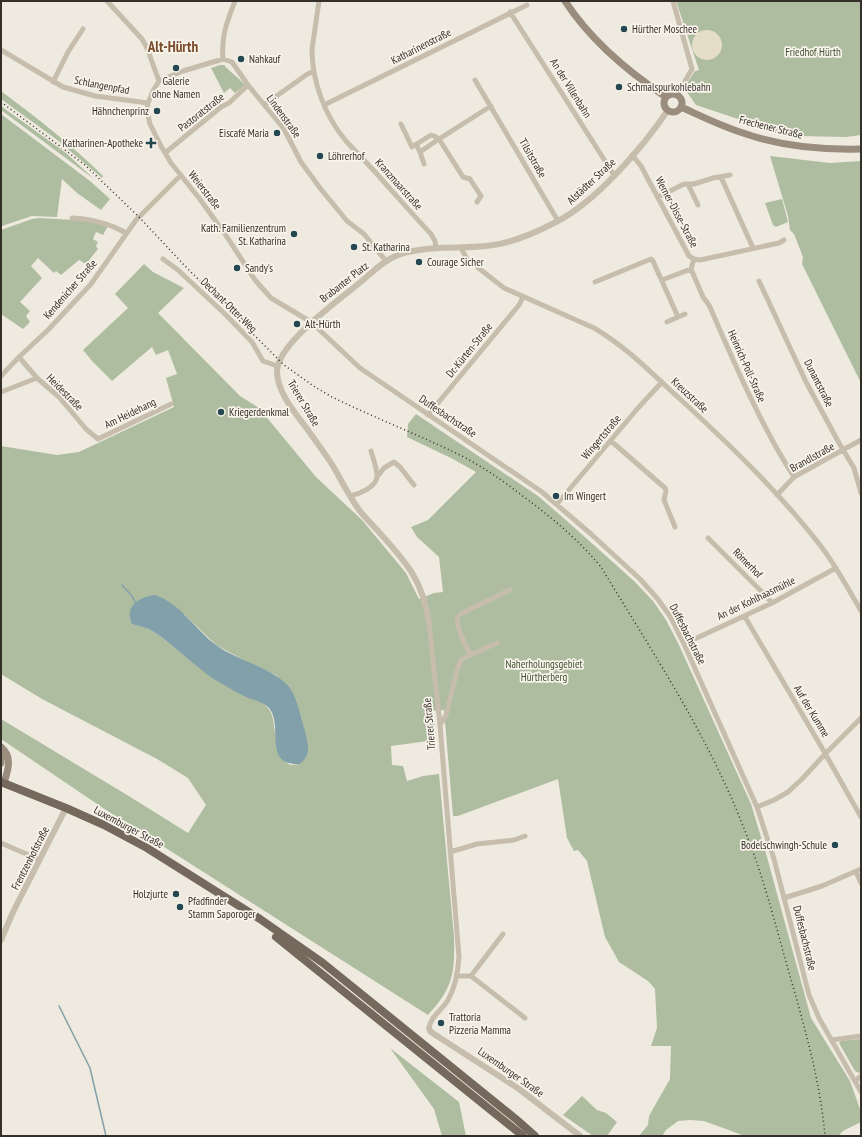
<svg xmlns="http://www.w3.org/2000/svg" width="862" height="1137" font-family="'PT Sans Narrow',sans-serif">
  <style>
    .green { fill: #aebda0; fill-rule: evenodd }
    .plaza { fill: #e5ddc8 }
    .water { fill: #81a0a9 }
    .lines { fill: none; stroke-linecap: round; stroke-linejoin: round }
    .stream { stroke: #81a0a9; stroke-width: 1.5 }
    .minor { stroke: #c6bdac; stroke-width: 5 }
    .tertiary { stroke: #c6bdac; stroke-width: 6 }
    .secondary { stroke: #9a8d7e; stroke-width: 7 }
    .primary { stroke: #75695d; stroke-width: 8 }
    .rail { stroke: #352f2a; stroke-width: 1.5; stroke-dasharray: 1 3; stroke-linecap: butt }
    .poi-dot { fill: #254752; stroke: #f8f4eb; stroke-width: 1.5 }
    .labels { text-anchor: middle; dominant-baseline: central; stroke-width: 3.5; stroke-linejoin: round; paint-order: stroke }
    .poi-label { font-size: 11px; fill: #352f2a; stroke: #f8f4eb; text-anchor: start }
    .street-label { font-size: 11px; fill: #352f2a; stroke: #f8f4eb }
    .park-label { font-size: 11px; fill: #3f5031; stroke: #f8f4eb }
    .district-label { font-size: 15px; font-weight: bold; fill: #7a4d2d; stroke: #f8f4eb }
  </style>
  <rect width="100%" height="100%" fill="#efeadf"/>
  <path class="green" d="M676,1H861V135L846,137L799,136L775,133L741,120L696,105L684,88L695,71L699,70Z
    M220,65H224C231,73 238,77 245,85L235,93L230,88L224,93L211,68Z
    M1,91C37,118 72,145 103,176L102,178L56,139L1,99Z
    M1,106L66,153L94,179L1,110Z
    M1,114L90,181L110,199L101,210L77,193L62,179L57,217L32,216L2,226L1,224Z
    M770,156L830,163L861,161V383L802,264L803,257L794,234L790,230L788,216Z
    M782,199L788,222L776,227L773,225L765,203Z
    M39,218L93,221L108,226L103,235L96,232L93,239L98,242L96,246L98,249L86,264L79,260L61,275L56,271L54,273L38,258L31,266L42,278L20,302L30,311L26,316L30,322L23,329L1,314V230L32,219Z
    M144,264L153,272L184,288L158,313L240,396L259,408L316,477L362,520L406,573L419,599L434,593L443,592L439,557L417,537L411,527L428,520L476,472L451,458L407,437L408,424L416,414L538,496L567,521L634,581L653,601L666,620L679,645L751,804L767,857L811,1018L850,1081L861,1112V1122L843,1131L838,1136H745L704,1121L690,1120L678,1121L666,1130L662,1136H639L648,1125L649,1116L670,1079L671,1046H651L657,1028L655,989L648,981L619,962L605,937L587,861L578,850L574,851L567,838L558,779L458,816H453L444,710L433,711L436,740L391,746L392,765L403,766L407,781L423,776L439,774L454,937C455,973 453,988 428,1015L103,808L1,739V719L132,798L188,833L206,805L188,778L157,759L42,699L1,674V446L57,455L79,452L174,407L166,378L177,374L168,350L156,355L152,347L112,381L93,362L83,350L128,308L115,294ZM184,614L216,645L253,665L276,675L291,690L301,717L308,747L300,764L290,765L286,762C282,754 279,745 276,736C272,722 276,715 264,704L174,647L157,634L149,629L132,624Z
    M861,1039V1071L859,1073L855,1071L839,1043L841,1041Z
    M390,1048L459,1102L466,1136H442L434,1109Z
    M582,1096L597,1110L606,1113L617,1122L607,1136H593L563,1115Z"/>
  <path class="plaza" d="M692 45a15 15 0 1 1 30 0a15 15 0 1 1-30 0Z"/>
  <path class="water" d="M155,595C181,604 195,629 216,645C236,660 276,669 290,688C297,698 301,718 305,731C308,746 312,753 300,764C262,766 284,726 269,708C262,701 252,700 244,696C234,691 223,684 212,678C206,674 200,668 193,663C181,653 170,643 157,634L149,629L132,624C124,606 139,597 155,595Z"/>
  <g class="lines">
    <path class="stream" d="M122,585L132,596L135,602
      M59,1006L90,1068L106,1136"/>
    <path class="minor" d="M107,1L142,39L147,48L159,81
      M319,1L312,49C312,82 325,116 346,141C356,152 366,162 376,173C394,193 412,214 431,234L435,241L436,248
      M673,1L692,69L677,95
      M510,12L614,175
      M1,50L63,87L95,96L148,103
      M223,59L183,71L159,81L153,91L148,103L147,111L150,124L161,146L171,163L199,198L225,234L255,280L271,298L311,322L360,368L542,492L591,534L640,579L657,598L670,616L684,644L757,807L774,859L809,995L819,1018L861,1092
      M223,59L232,62L248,85L284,129L301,162L320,188L347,221L364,234L386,261
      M223,59C221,36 227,22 235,1
      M475,80L558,221
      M53,82L68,52L83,29
      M264,105L306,75L314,71
      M324,105L527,5
      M401,124L412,147L431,135L434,136L439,139L491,106
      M416,144L420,152L439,139L463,177L470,179L481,196L477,202
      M420,152L424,164
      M165,153L221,107L229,103L248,85
      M632,155L641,166L689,256L694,259L700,260L779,243L784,240
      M721,177L753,248
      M688,184L698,205
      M658,197L684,184H694L713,178L730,175
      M72,218C92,219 109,223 126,233
      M461,248L467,259L504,288L594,328C628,348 651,373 680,399C730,445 782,495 823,549C837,568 849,590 861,611
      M163,259L178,270L226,315L252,342L263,361L277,366
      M694,259L691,269L703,297L709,305C735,364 759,422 794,477
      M662,280L691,269
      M759,281L806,382L839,443L854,468L861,493
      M595,282L651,259L653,261L678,317
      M667,322L685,314
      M19,357L37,378L59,397L86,429L98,439L171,404
      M1,376L19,357L48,330L91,284L136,220L181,175
      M1,392L37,378
      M428,415L519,305L523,297
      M611,441L665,488L666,491L664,500L675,527
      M377,477L384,468L394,462L400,467L414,485
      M777,495L794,477L861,440
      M350,496C359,494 377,487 377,476C377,468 373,458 371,451
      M557,504L638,408L662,382
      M708,538L765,595L772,603
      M745,617L822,748L861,817
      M684,644L772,603L836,568
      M470,655C466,645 458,632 457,621C457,617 459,615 462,613L510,590
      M440,725L446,715L458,667L461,660L464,658L497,643
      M757,807L774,800L788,792L802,779L826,753L861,718
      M1,843L40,860
      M450,852L477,844L514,840L525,836
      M856,872L861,883
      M784,898L822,886L861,869
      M457,976H471L525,1018
      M471,976L503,934
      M429,1028C430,1017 443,1009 448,1000C456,986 458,972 459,957L440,725L429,623
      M832,1040L861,1036
      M855,1081L861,1076"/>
    <path class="tertiary" d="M429,623C423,580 406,562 378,531C371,523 363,516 357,507C348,494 341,480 333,466C326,455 318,444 310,433C298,416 277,394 277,371C277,345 337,301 357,285C370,275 382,261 398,255C428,244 462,250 493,245C515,242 537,232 556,222C596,202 643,147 668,110
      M1,940L13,912L66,808
      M429,1028L430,1031L434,1034L519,1089L580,1136"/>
    <path class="secondary" d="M565,1C591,41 627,71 666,97
      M664 103a9 9 0 1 1 18 0a9 9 0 1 1-18 0Z
      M681,107C701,116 721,126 743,133C780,146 821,150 861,149
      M1,747C13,757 8,770 4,783
      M1,756V763"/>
    <path class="primary" d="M1,782L66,808L104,825L147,848L260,919L323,963L517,1120L535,1136
      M276,937L523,1136"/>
    <path class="rail" d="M1,102L85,165L139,217L185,266L284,365L315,387L332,397C375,418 419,435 462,456C483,467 502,480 520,494C550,516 578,539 601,567C653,653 709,737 745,831C764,878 776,927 790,976C805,1028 820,1081 825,1136"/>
  </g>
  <g class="poi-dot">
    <circle cx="624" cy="29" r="4"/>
    <circle cx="241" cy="59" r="4"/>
    <circle cx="176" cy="68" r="4"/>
    <circle cx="619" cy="87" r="4"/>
    <circle cx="157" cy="111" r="4"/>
    <circle cx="277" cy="133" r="4"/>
    <path d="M149 137h4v4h4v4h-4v4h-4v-4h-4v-4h4z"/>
    <circle cx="320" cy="156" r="4"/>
    <circle cx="294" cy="234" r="4"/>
    <circle cx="354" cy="247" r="4"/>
    <circle cx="419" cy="262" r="4"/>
    <circle cx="237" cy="268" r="4"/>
    <circle cx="297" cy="324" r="4"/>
    <circle cx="221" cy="412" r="4"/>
    <circle cx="556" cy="496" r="4"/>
    <circle cx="835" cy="845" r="4"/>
    <circle cx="176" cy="894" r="4"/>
    <circle cx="180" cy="907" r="4"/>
    <circle cx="441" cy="1023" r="4"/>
  </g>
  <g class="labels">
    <g class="poi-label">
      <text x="632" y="29">Hürther Moschee</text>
      <text x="249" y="59">Nahkauf</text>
      <text x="176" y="81" text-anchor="middle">Galerie<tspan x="176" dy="13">ohne Namen</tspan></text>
      <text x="627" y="87">Schmalspurkohlebahn</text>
      <text x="149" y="111" text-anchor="end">Hähnchenprinz</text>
      <text x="269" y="133" text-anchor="end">Eiscafé Maria</text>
      <text x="143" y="143" text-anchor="end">Katharinen-Apotheke</text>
      <text x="328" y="156">Löhrerhof</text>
      <text x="286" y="228" text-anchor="end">Kath. Familienzentrum<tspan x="286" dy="13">St. Katharina</tspan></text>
      <text x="362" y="247">St. Katharina</text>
      <text x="427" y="262">Courage Sicher</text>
      <text x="245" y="268">Sandy's</text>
      <text x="305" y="324">Alt-Hürth</text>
      <text x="229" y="412">Kriegerdenkmal</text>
      <text x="564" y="496">Im Wingert</text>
      <text x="827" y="845" text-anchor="end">Bodelschwingh-Schule</text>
      <text x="168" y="894" text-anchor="end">Holzjurte</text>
      <text x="188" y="901">Pfadfinder<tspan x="188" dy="13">Stamm Saporoger</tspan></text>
      <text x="449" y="1017">Trattoria<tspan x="449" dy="13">Pizzeria Mamma</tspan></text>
    </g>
    <g class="street-label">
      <text transform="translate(421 46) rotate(-27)">Katharinenstraße</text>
      <text transform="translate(102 85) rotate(11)">Schlangenpfad</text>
      <text transform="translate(571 88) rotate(58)">An der Villenbahn</text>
      <text transform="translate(201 112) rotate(-38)">Pastoratstraße</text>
      <text transform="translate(284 116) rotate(54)">Lindenstraße</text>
      <text transform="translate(771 127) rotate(14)">Frechener Straße</text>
      <text transform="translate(533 158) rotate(60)">Tilsitstraße</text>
      <text transform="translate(591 181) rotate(-43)">Alstädter Straße</text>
      <text transform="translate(399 184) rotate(48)">Kranzmaarstraße</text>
      <text transform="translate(205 190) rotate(52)">Weierstraße</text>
      <text transform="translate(677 212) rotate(62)">Werner-Disse-Straße</text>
      <text transform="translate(344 282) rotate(-38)">Brabanter Platz</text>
      <text transform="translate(70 289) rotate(-49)">Kendenicher Straße</text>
      <text transform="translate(229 305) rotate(44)">Dechant-Otter-Weg</text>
      <text transform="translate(469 350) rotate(-51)">Dr.-Kürten-Straße</text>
      <text transform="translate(747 366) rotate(66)">Heinrich-Poll-Straße</text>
      <text transform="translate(819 383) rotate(63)">Dunantstraße</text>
      <text transform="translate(65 392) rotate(45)">Heidestraße</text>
      <text transform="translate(690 395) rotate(43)">Kreuzstraße</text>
      <text transform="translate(304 403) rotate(59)">Trierer Straße</text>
      <text transform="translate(130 413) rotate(-26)">Am Heidehang</text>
      <text transform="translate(448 416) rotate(34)">Duffesbachstraße</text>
      <text transform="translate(601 437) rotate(-50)">Wingertstraße</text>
      <text transform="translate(812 457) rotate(-29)">Brandlstraße</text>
      <text transform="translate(748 563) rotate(45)">Römerhof</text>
      <text transform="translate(756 598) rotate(-26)">An der Kohlhaasmühle</text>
      <text transform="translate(688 634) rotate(63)">Duffesbachstraße</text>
      <text transform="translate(812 711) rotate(59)">Auf der Kumme</text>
      <text transform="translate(429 724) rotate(-95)">Trierer Straße</text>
      <text transform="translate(129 827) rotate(28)">Luxemburger Straße</text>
      <text transform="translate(30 858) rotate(-63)">Frentzenhofstraße</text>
      <text transform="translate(805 938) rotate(76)">Duffesbachstraße</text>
      <text transform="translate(511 1072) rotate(35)">Luxemburger Straße</text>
    </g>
    <g class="park-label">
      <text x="813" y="52">Friedhof Hürth</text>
      <text x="544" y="664">Naherholungsgebiet<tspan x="544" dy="13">Hürtherberg</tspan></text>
    </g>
    <g class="district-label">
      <text x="173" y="46">Alt-Hürth</text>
    </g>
  </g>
  <rect width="862" height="1137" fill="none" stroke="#352f2a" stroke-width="4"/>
</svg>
